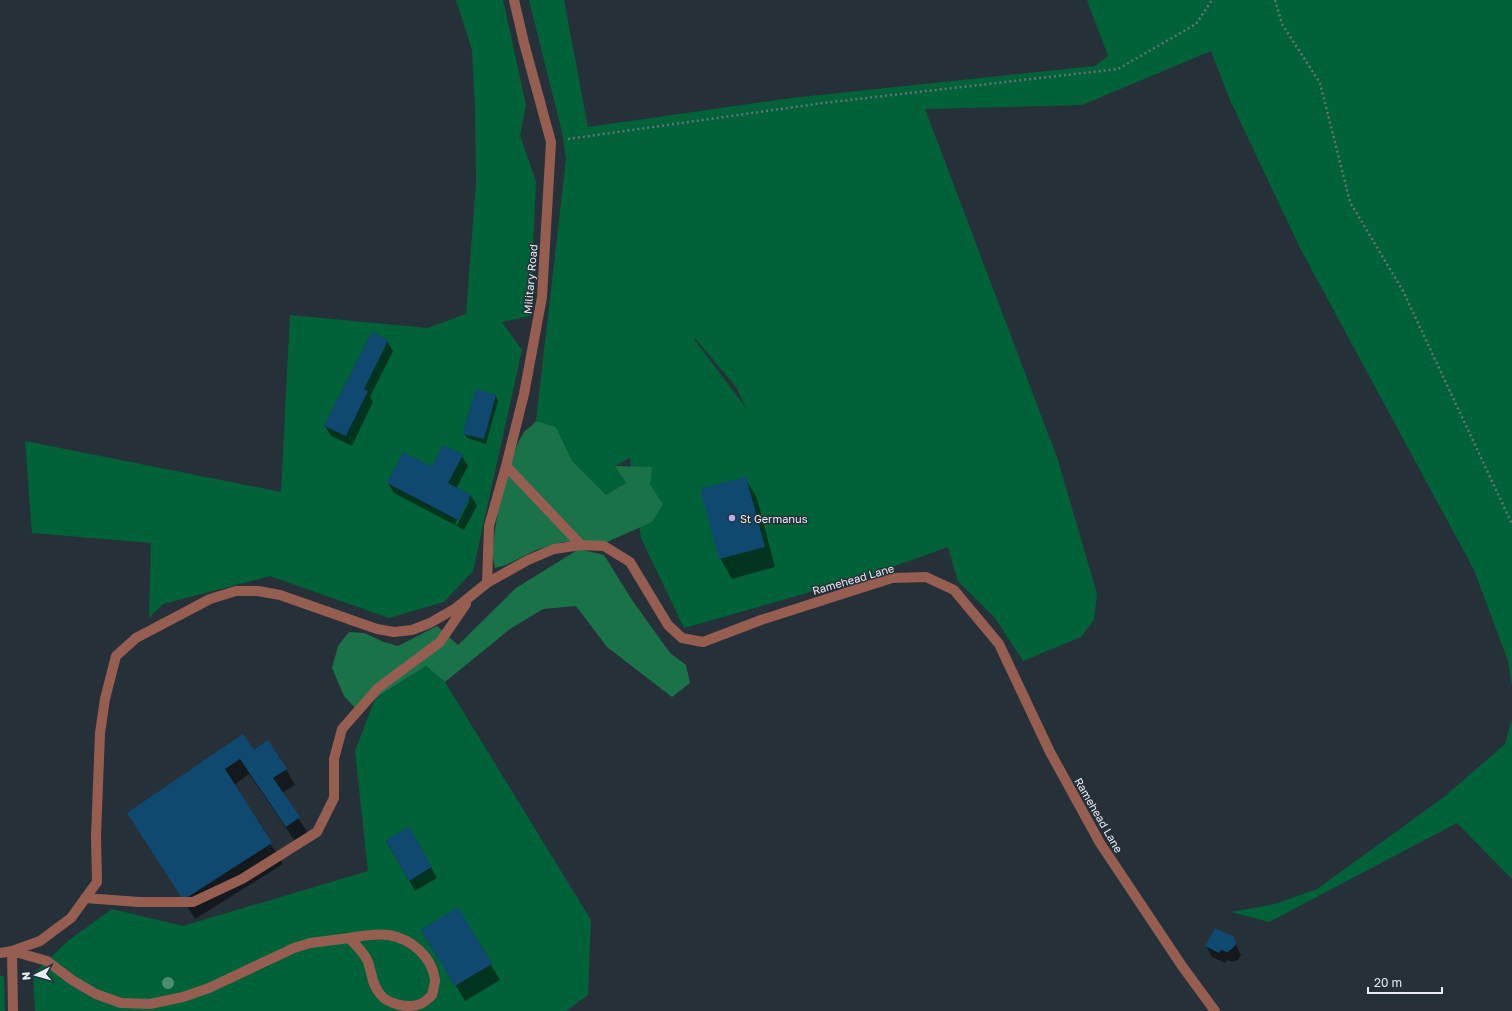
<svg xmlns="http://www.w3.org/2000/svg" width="1512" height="1011" font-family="'Golos Text',sans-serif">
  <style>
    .green { fill: #016239; fill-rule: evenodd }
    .forest { fill: #1a7348 }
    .shadow { fill: #0007; fill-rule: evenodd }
    .building { fill: #104970 }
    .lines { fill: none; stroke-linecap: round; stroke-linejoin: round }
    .path { stroke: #687178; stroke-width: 2.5; stroke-dasharray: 2 3; stroke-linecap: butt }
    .minor { stroke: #955e51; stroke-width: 10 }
    .tree { fill: #4c8e6f }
    .poi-dot { fill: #baaaf6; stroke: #263038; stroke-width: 1.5 }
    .labels { text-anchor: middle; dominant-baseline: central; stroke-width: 3; stroke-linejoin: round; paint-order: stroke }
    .street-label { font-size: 11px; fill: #e8eef3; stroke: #263038 }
    .poi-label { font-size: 11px; fill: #e8eef3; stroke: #263038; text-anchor: start }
  </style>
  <rect width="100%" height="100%" fill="#263038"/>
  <path class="green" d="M456,0H503L526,105L520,135L536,182L530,316L502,322L522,350L473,571L444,602L389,618L270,576L163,604L149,618L151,543L32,533L25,441L281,492L290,315L427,328L466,314L476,182L475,110L472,50ZM372,332L388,340L364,389L368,391L346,436L324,426ZM476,390L496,395L484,439L463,433ZM443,445L463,455L448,483L471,495L458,520L387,483L403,452L432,467Z
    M529,0H564L588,127L791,98L1095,66L1108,56L1087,0H1512V687L1508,661L1474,570L1300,248L1230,100L1211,51L1082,105L925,109L1058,460L1097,594L1094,620L1081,637L1023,661L995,618L958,581L948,547L873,574L684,628L641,538L630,458L615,466L626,483L606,495L572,461L556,427L536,421L566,159L562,132ZM695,338L736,387L746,408L694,339Z
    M426,666L445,682L591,920L588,995L566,1011H35L33,974L69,940L112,909L183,926L368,871L355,751L375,699ZM409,827L432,868L409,881L386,841ZM458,908L492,964L455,986L421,930Z
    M1512,719V879L1457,823L1269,922L1231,912L1275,904L1317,889L1444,797L1505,744Z
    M0,976H4L5,1011H0Z"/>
  <path class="forest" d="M536,421L556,427L572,461L606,495L626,483L615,466L652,467L650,485L663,504L652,522L607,542H562L536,550L506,565L495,568C494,564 493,560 493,556C491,532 510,449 525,431C528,428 533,425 536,421Z
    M579,549L604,555L632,600L670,653L686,665L690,683L672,697L607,647L576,606L543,609L510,629L445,682L426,666L357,710L344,696L332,668L338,646L349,632L364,633L384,642L398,646L437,626L458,645L516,588Z"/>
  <path class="shadow" d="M387,341L393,351L370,397L373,402L352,446L331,436L325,426ZM384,345H386L362,393H360Z
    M496,396L498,401L486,444L467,438L464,433Z
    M462,456L468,466L456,489L471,496L477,506L464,530L394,493L388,483L432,469ZM468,500H470L457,525L455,524Z
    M745,478L757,498L775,567L732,579L720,558Z
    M253,751L286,769L295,785L282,793L308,833L295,841L249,774L234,785L283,864L195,919L129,813Z
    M409,828L437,878L415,891L387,841Z
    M458,909L500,980L465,1001L431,945Z
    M1233,938L1241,955L1238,960L1233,962L1227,960L1225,963L1212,957L1206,946Z"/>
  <path class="building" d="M372,332L388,340L364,389L368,391L346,436L324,426Z
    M476,389L496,395L484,439L463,434Z
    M443,445L463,455L448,483L471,495L458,520L387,483L403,452L432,467Z
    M746,477L765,547L719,559L700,489Z
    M243,734L254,750L268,740L287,769L273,778L300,817L286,827L240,759L225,769L272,843L183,900L127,813Z
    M409,827L432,867L409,881L386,840Z
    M458,907L492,964L455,986L421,930Z
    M1215,928L1234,937L1236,944L1232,949L1227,952L1221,950L1219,953L1205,946Z"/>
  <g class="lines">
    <path class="path" d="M1275,0L1282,24L1320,83L1350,202L1403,291L1512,524
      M568,139L823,103L1118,69L1196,24L1212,0"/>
    <path class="minor" d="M506,466L581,545
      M487,583L489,526L506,466L524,394L542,297L551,142L524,43L514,0
      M85,898L139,902H193L242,879L317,832L334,798V759L342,729L378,688L440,642L466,604
      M12,951L47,961L72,980L96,994L121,1003L150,1004L183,997L209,988L294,948L310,943L349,938C356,945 364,952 368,962C372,973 372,985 380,994C387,1004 408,1009 420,1004C424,1003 429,998 432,995C433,990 435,984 435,980C432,956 411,939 389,935C375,933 362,936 349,938
      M12,951L13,1011
      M0,953L12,951L40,941L71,918L97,882L96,836L100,733L105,699L116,656L136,638L210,599L236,591H258L280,595L377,629L394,632L412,630L430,623L456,608L487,583L528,560L554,549L581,545L604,546L630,562L668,625L682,638L703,642L761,620L892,578L926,577L954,590L999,644L1050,752L1100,843L1182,966L1215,1011"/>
  </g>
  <circle class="tree" cx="168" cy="983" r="6"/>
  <circle class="poi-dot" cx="732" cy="518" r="4"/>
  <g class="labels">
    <g class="street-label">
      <text transform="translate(530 279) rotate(-85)">Military Road</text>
      <text transform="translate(853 579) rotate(-16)">Ramehead Lane</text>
      <text transform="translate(1099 815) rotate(60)">Ramehead Lane</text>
    </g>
    <g class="poi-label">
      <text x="740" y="518">St Germanus</text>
    </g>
  </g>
  <g transform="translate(36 975) rotate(264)" stroke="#263038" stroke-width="3" paint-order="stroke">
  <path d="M0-3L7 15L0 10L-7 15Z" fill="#e8eef3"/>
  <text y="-6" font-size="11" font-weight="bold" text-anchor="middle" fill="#e8eef3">N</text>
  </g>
  <path d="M1368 987v6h74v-6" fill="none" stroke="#e8eef3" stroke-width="2"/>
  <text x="1374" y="987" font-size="12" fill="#e8eef3" stroke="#263038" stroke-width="3" paint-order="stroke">20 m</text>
</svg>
